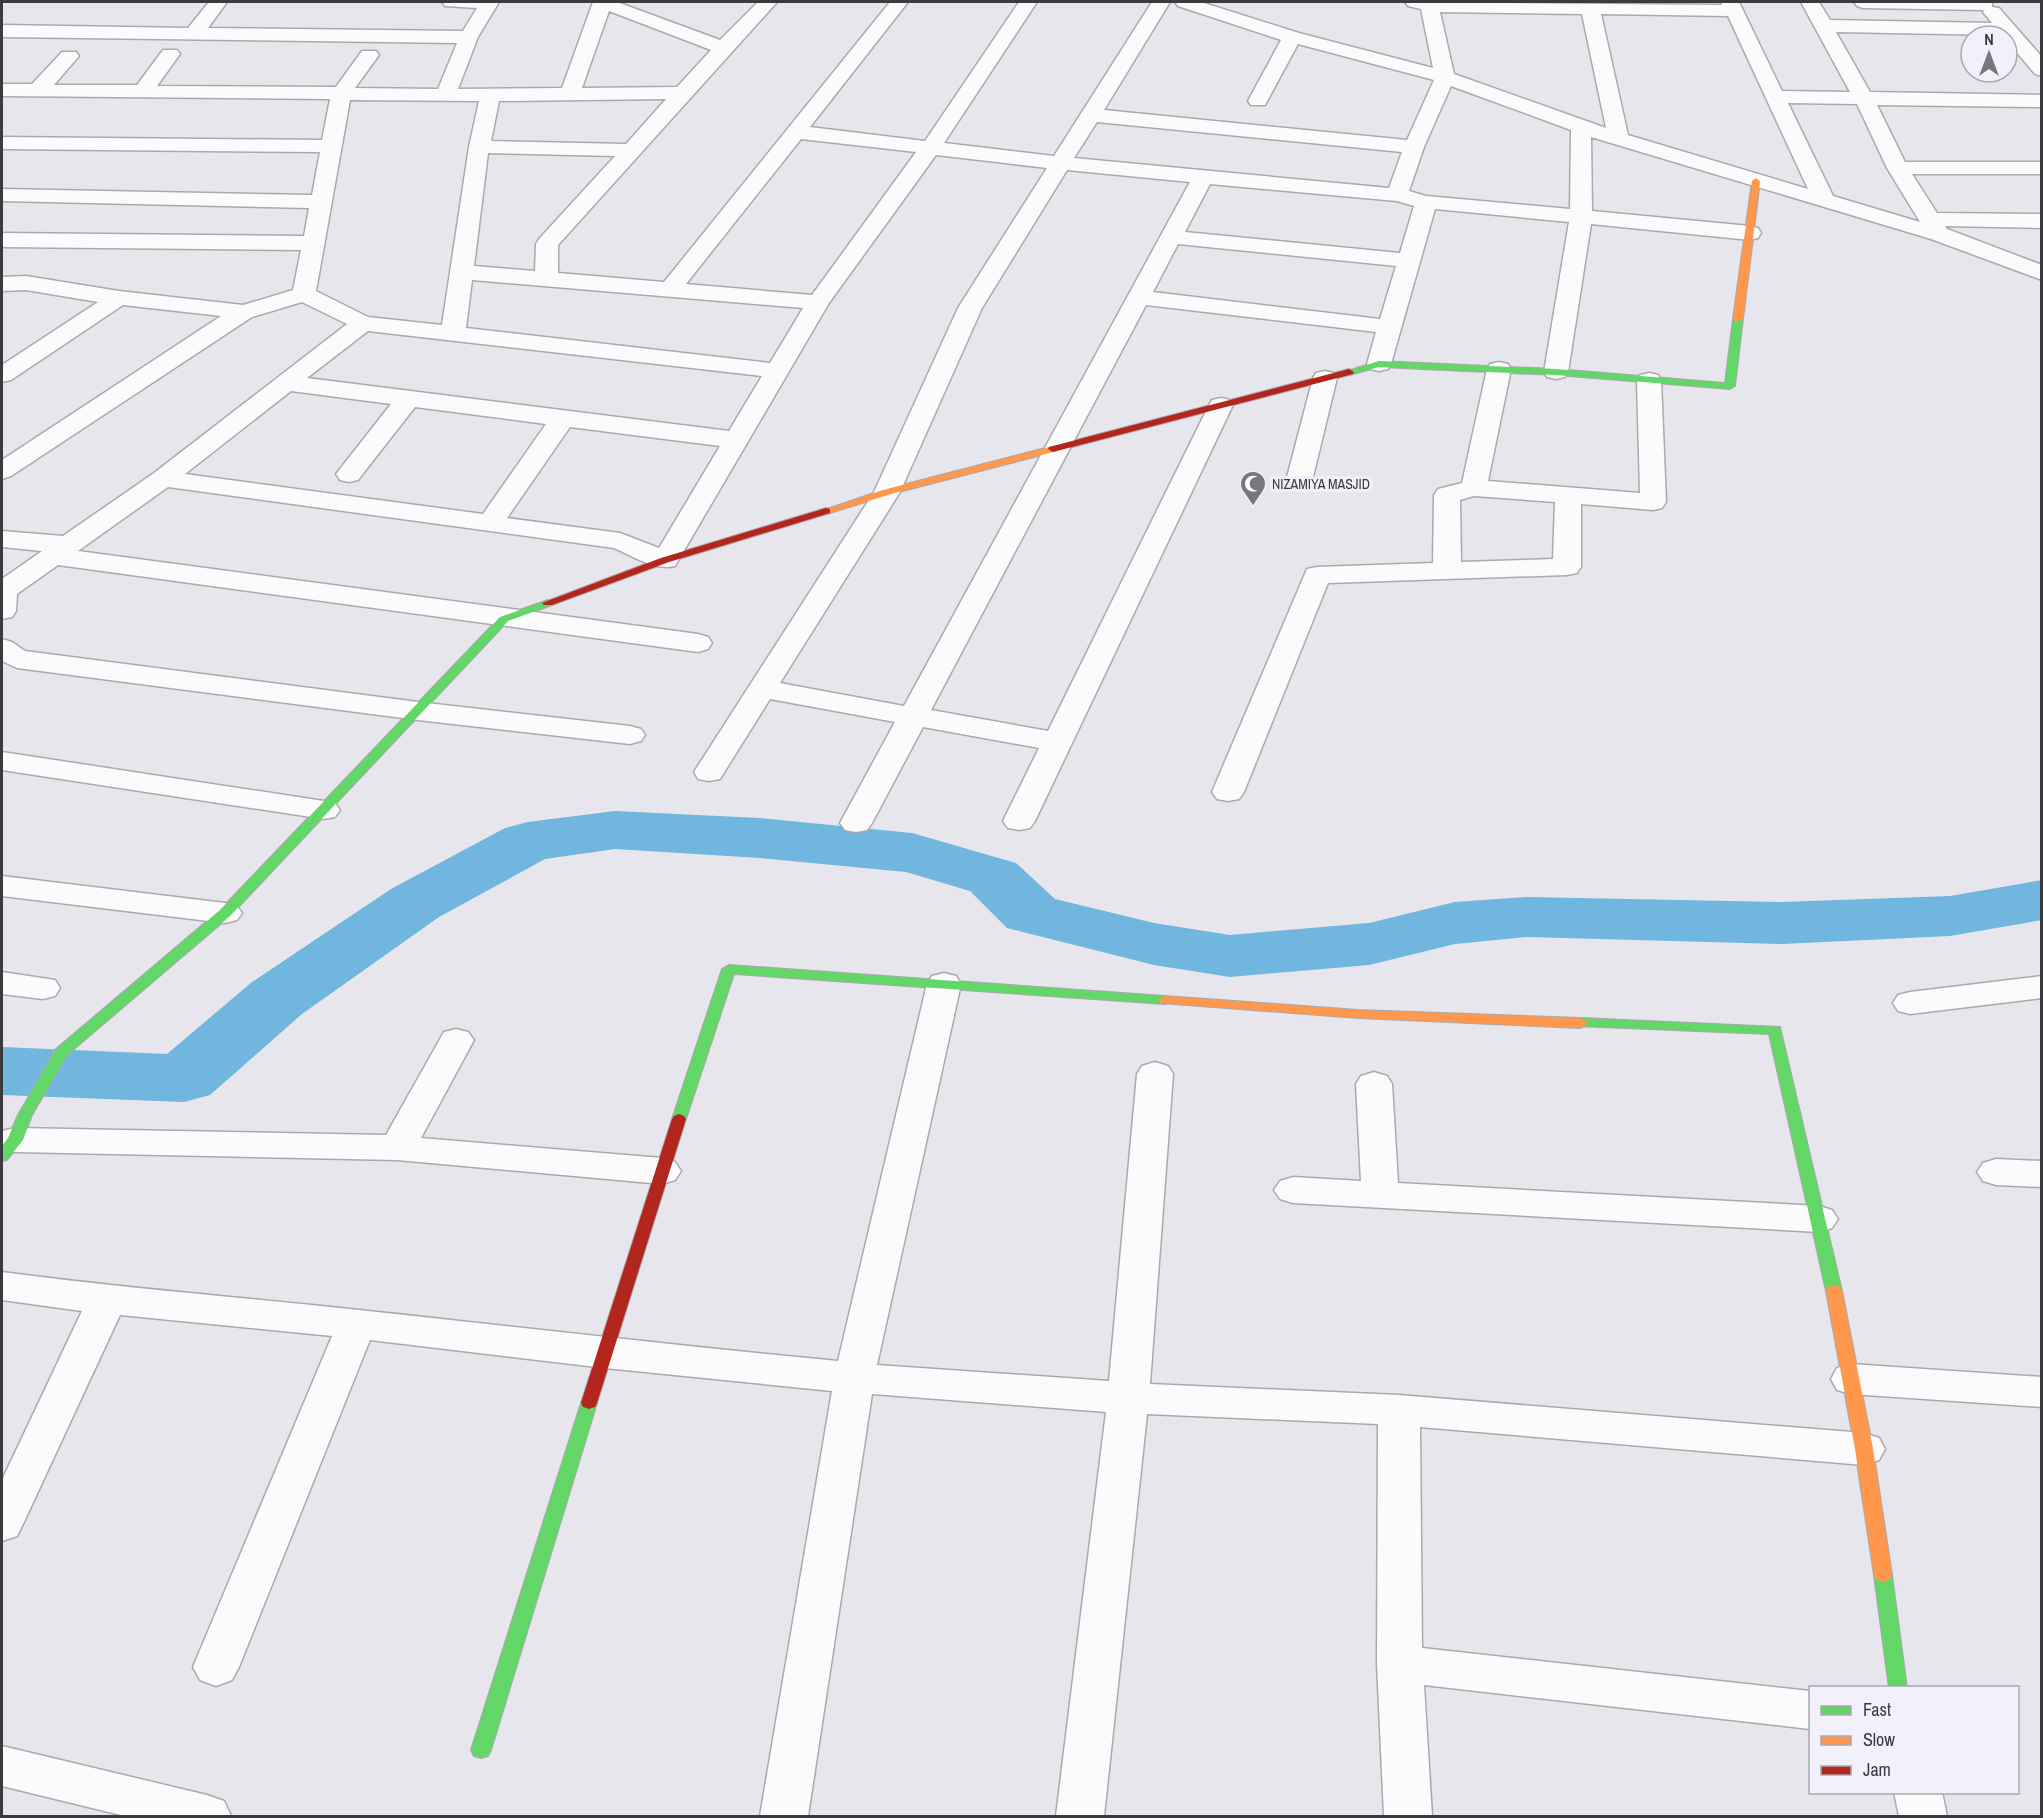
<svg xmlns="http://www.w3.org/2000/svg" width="2043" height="1818" font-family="'Archivo Narrow',sans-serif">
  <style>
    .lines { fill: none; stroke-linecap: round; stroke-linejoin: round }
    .river { fill: #70b6de; fill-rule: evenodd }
    .street-casing { stroke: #aaaaae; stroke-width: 3 }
    .fast-casing { stroke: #aaaaae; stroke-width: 2 }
    .slow-casing { stroke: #aaaaae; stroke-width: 2 }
    .jam-casing { stroke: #aaaaae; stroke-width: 2 }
    .street { fill: #fbfbfc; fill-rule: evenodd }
    .fast { fill: #63d668; fill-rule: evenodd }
    .slow { fill: #ff974d; fill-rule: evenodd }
    .jam { fill: #b3261e; fill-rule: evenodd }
    .labels { text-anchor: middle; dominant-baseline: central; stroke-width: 6; stroke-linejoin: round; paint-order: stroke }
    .far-poi-label { font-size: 14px; fill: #3b3b3f; stroke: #f2f1fb; text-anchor: start }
  </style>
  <rect width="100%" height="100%" fill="#e7e6ec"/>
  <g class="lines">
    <path class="river" d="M615,811L760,818L912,833L1016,863L1055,899L1154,923L1230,935L1369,923L1455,902L1527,897L1782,902L1950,896L2042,880V920L1950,936L1782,944L1527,937L1455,944L1369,965L1230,977L1154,965L1007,928L970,891L906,872L760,858L615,849L545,859L439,917L302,1014L210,1095L184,1102L2,1095V1047L167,1054L252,982L391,889L505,828L528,822Z"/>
    <defs>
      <path id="street" d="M209,2H227L208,28L463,31L477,8L445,6L442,2H499L478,37L458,89L562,88L593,2H617L720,40L758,2H777L558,245V273L664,282L890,2H908L810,127L925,141L1019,2H1037L944,143L1054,156L1152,2H1170L1104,110L1407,140L1434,80L1298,44L1265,105H1251L1248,101L1281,40L1178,6L1175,2H1201L1299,33L1433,68L1421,9L1408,6L1405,2L1722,5L1721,2H1739L1782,91L1850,92L1801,2H1819L1830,20L1992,23L1983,12L1984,10L1863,8L1857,6L1854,2H1992V7L1999,8L2042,57V76L2035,74L2007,41V36L2001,35L1836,32L1870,92L2042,95V107L1877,105L1905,162H2042V174H1912L1937,213L2042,214V228L1945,226L1947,229L2042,265V280L1931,239L1591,137L1592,211L1750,226L1758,228L1761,233L1758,238L1750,240L1591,224L1568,372L1565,377L1556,379L1547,377L1544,372L1569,222L1435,209L1391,364L1388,369L1379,371L1370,369L1367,364L1376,332L1146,305L931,710L1048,731L1209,405L1212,400L1221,398L1230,400L1233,405L1035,821L1030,828L1019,830L1008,828L1003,821L1039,748L923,727L872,823L867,830L856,832L845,830L840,823L895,722L770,699L720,779L709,781L698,779L694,772L874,492L958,308L1047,168L936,155L829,303L675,566C654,571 633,556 614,548L168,487L78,551L698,634L708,637L712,643L708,649L698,652L58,565L17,594L16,611L12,617L2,619V579L42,551L2,547V531L63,536L154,473L347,324L302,302L252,317L11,476L2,479V460L221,316L123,305L11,380L2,382V365L98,302L26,290L2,291V277L26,276L119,291L243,305L293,290L301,250L2,247V233L304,236L309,208L2,201V189L312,195L320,152L2,149V137L322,140L330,99L2,96V84H32L62,52H76L79,56L54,85H137L163,50H177L180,54L157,86L336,87L362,51H376L379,55L355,88L438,89L457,43L2,37V25L188,28ZM609,11L711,50L677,87L582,88ZM1440,12L1582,14L1606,128L1454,74ZM1601,14L1728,16L1808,189L1628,135ZM1451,86L1571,130L1570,209L1426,196L1409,191L1424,147ZM666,99L626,144L491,141L499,101ZM350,100L479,101L469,147L442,325L368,317L316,291ZM1788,103L1857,104L1887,168L1920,222L1833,196ZM1097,122L1402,152L1389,188L1074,158ZM801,139L916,152L812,295L686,284ZM488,153L615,156L539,239L536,244L535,271L474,266ZM1067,170L1190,182L904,706L780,683L900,492L982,308ZM1210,184L1397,201L1414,206L1400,253L1185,232ZM1178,244L1396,266L1380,319L1153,292ZM472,280L803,308L770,363L466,328ZM368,331L762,376L729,431L307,378ZM291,391L391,404L336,474L340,480L349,482L358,480L415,407L546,424L483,514L185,474ZM570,427L720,446L659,548L620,533L507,518Z
        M1499,362L1508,364L1511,369L1488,481L1640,493L1637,380L1640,375L1649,373L1658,375L1661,380L1666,502L1662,508L1653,510L1581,504V567L1577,573L1567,575L1328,583L1244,792L1239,799L1228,801L1217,799L1212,792L1307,569L1317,567L1433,563L1434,495L1438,489L1462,483L1487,369L1490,364ZM1474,496L1555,502L1553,559L1461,562L1460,500Z
        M1325,371L1334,373L1337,378L1312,481L1308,487L1299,489L1290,487L1286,481L1313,378L1316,373Z
        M2,639L12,642L25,651L418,702L630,726L641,729L645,735L641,741L630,744L418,720L17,668L2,661Z
        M2,752L324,801L335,803L340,810L335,817L324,819L2,770Z
        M2,876L225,903L237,906L242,913L237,920L225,923L2,896Z
        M2,972L55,980L60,988L55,996L43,999L2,994Z
        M944,973L956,976L961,984L877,1365L1109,1381L1137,1074L1142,1066L1155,1062L1168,1066L1173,1074L1150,1384L1399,1395L1864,1433L1879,1438L1885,1449L1879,1460L1864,1465L1420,1427L1422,1648L1810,1691V1729L1424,1685L1432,1816H1384L1377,1664L1378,1424L1147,1414L1104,1816H1056L1106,1412L872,1394L808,1816H760L832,1391L605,1368L370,1340L239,1667L232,1680L216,1686L200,1680L193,1667L332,1336L120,1315L23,1524L17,1536L2,1541V1480L82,1311L2,1300V1272C121,1288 240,1297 359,1310C518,1327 678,1346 838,1361L927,984L932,976Z
        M2042,976V998L1910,1014L1898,1011L1893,1003L1898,995L1910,992Z
        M456,1029L468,1032L474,1040L421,1138L662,1158L675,1162L681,1171L675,1180L662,1184L397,1160L15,1152L2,1148V1131L15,1128L386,1135L444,1032Z
        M1374,1072L1387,1076L1392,1084L1398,1183L1819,1206L1832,1210L1838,1219L1832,1228L1819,1232L1293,1203L1280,1199L1274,1190L1280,1181L1293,1177L1361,1181L1356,1084L1361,1076Z
        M1996,1159L2042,1161V1187L1996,1185L1983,1181L1977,1172L1983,1163Z
        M1851,1364L2042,1377V1407L1851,1394L1837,1390L1831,1379L1837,1368Z
        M2,1746L207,1795L224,1801L231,1816H125L2,1786Z
        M1894,1792H1942L1947,1816H1899Z"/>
      <path id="fast" d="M1738,316L1743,319L1735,386L1730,389L1556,375L1379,367L1349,375L1344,372L1379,361L1556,369L1725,383L1733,319Z
        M548,600L552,601V605L508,621L230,916L67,1055L32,1115L23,1140L7,1160L2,1161V1146L8,1138L18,1115L56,1049L220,910L500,617Z
        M729,965L1165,996L1172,1000L1165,1004L734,974L686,1119L684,1122H674L672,1119L722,969Z
        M1581,1018L1780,1027L1842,1291L1840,1295H1828L1826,1291L1769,1034L1576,1026L1574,1023Z
        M589,1397L595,1399L597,1403L491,1750L488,1756L481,1758L474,1756L471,1750L581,1403L583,1399Z
        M1883,1568L1889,1570L1892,1575L1907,1688H1889L1874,1575L1877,1570Z"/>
      <path id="slow" d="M1756,178L1760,181L1743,319L1738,322L1733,319L1752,181Z
        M1053,446L1058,449L1057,451L891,494L830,513H822L821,511L883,490Z
        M1165,996L1358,1010L1581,1018L1588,1023L1581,1028L1358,1018L1160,1003L1158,1000Z
        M1834,1285L1840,1287L1842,1291L1873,1449L1892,1575L1889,1580L1883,1582L1877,1580L1874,1575L1855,1449L1826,1291L1828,1287Z"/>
      <path id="jam" d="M1349,369L1354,372L1353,374L1053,452L1048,449L1049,447Z
        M826,508L830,509V513L669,562L552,605H544L542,603L661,558Z
        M679,1114L684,1116L686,1119L597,1403L595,1407L589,1409L583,1407L581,1403L672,1119L674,1116Z"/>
    </defs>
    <use href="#street" class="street-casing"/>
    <use href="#fast" class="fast-casing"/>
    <use href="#slow" class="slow-casing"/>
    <use href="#jam" class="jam-casing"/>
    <use href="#street" class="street"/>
    <use href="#fast" class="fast"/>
    <use href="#slow" class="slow"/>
    <use href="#jam" class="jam"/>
  </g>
  <defs>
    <symbol id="mosque-pin" viewBox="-11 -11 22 30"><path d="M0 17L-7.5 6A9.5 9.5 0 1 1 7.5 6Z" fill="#77777c" stroke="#f2f1fb"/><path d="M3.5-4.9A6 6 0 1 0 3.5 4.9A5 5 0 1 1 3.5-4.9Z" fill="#fff"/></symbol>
  </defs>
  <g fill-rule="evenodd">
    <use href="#mosque-pin" x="1238" y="469" width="30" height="40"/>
  </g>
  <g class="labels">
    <g class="far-poi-label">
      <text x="1272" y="484">NIZAMIYA MASJID</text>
    </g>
  </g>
  <rect width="2043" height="1818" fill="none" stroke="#3b3b3f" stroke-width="6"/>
  <rect x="1809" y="1686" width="210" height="108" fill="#f2f1fb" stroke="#a9a8b0" stroke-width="1.5"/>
  <rect x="1821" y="1706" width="30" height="9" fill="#63d668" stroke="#a9a8b0" stroke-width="1.5"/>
  <text x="1863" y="1716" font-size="18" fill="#3b3b3f">Fast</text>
  <rect x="1821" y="1736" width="30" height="9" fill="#ff974d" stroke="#a9a8b0" stroke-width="1.5"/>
  <text x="1863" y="1746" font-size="18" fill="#3b3b3f">Slow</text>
  <rect x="1821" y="1766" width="30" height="9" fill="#b3261e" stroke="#a9a8b0" stroke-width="1.5"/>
  <text x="1863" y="1776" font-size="18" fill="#3b3b3f">Jam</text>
  <g transform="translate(1989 54)"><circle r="28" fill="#f2f1fb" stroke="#a9a8b0" stroke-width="1.5"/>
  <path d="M0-4.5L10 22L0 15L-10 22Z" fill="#77777c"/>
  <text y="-9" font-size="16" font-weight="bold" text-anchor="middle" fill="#3b3b3f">N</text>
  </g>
</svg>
